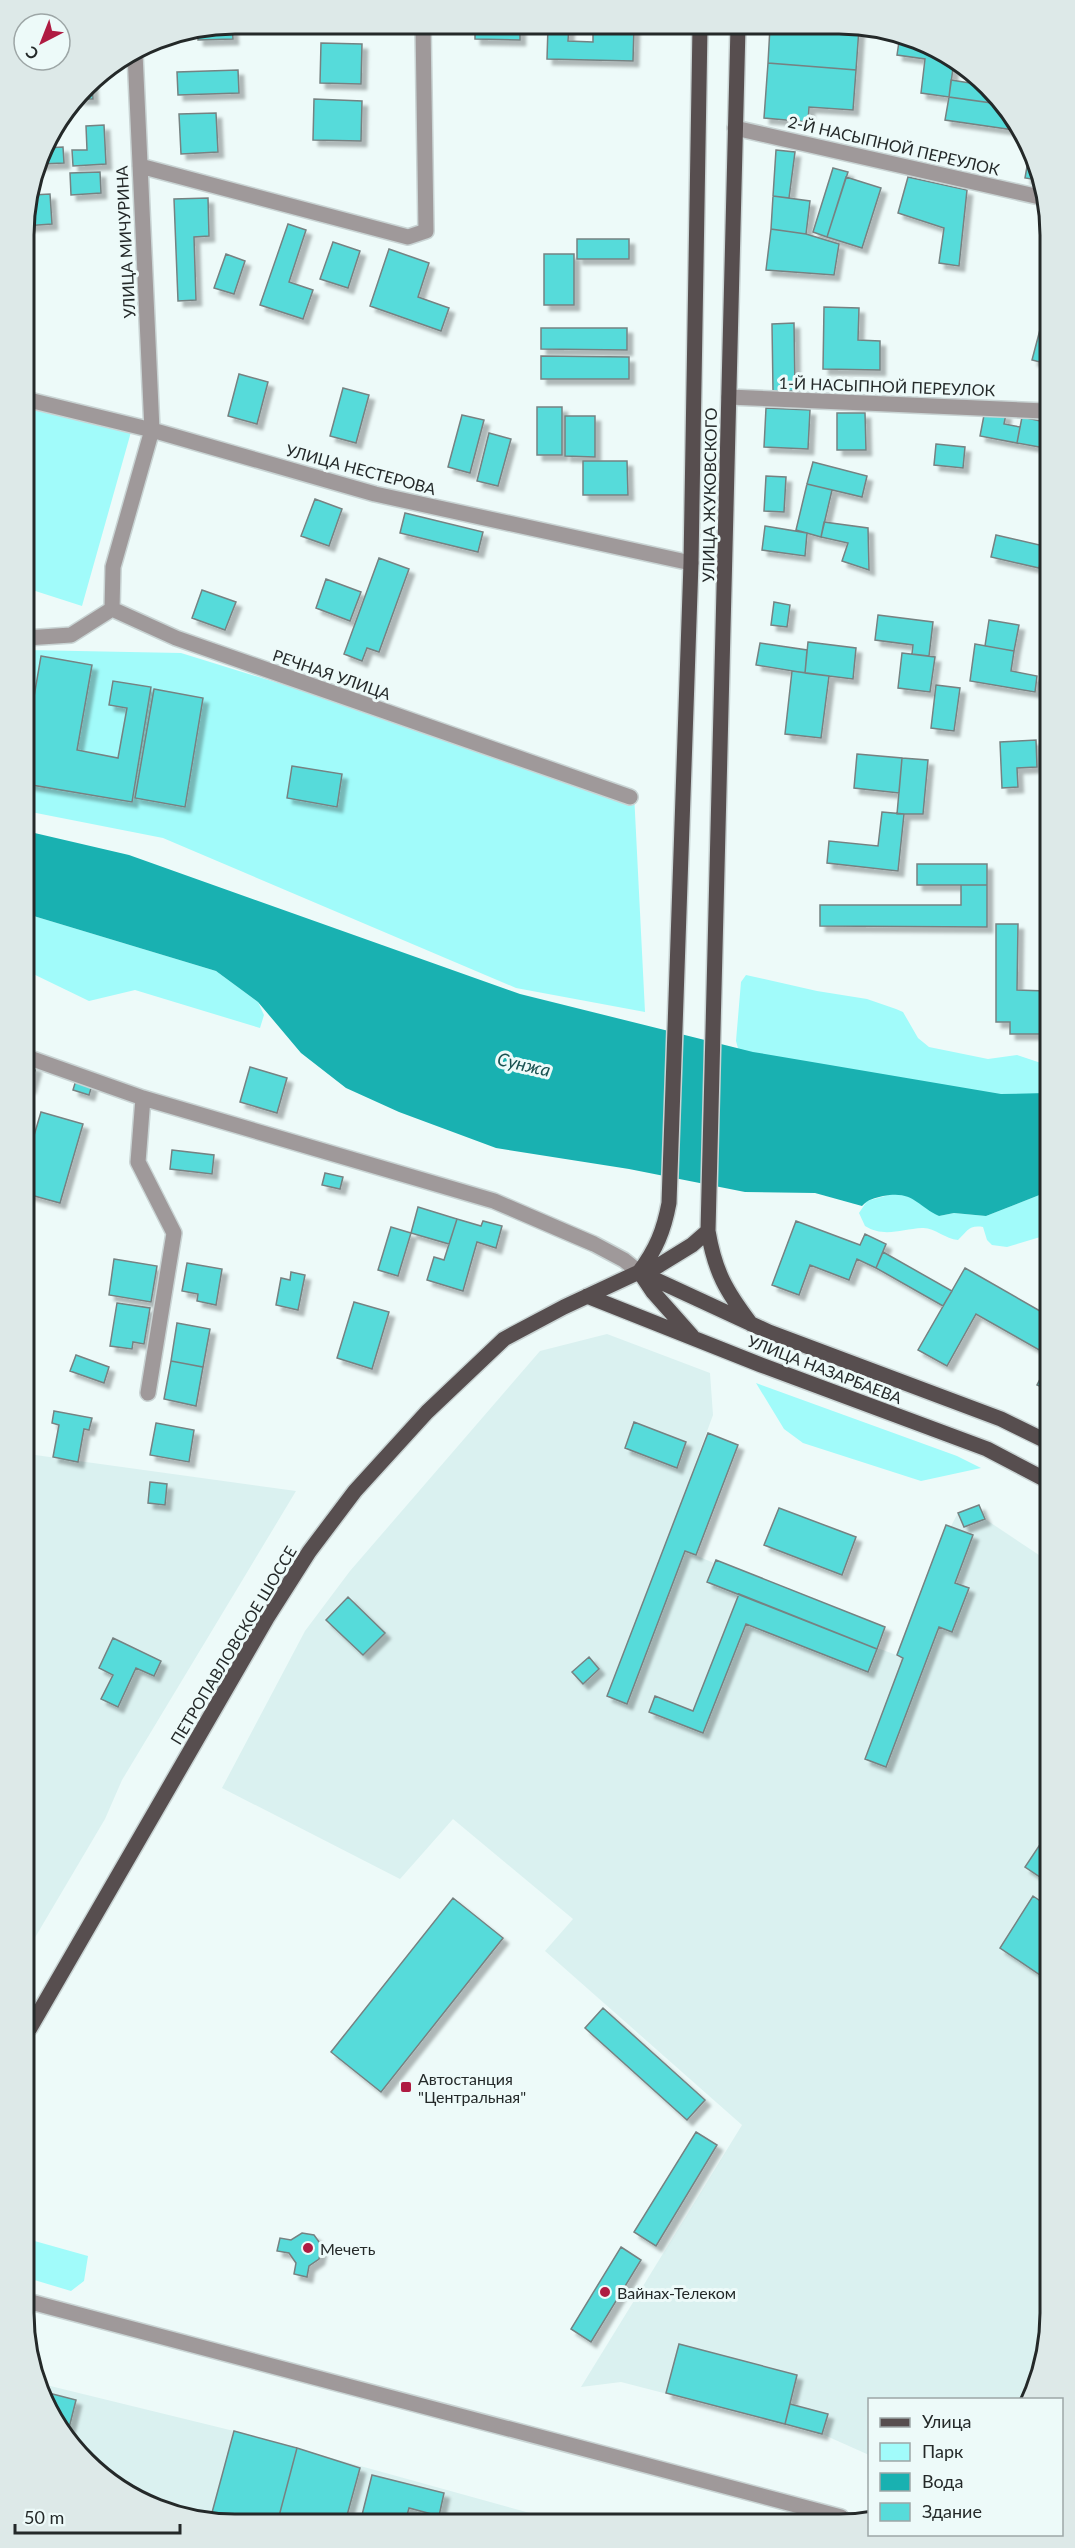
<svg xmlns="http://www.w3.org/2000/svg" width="1075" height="2548" font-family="Lato,sans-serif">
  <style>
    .built { fill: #daf1f0 }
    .green { fill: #a1fbfa }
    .water { fill: #19b1b1 }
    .building { fill: #57dbda; stroke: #768282; stroke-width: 1.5; filter: url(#shadow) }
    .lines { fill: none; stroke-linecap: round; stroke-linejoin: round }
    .minor-casing { stroke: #c9d4d4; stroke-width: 18 }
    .primary-casing { stroke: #c9d4d4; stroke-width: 18 }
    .minor { stroke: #9f999a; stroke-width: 15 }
    .primary { stroke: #574e4f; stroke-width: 15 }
    .poi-dot { fill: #af1b42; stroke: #edfaf9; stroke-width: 2 }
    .labels { text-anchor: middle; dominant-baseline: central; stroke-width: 6; stroke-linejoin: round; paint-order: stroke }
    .street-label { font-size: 16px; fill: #242929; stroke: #edfaf9 }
    .poi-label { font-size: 16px; fill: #242929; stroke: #edfaf9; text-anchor: start }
    .water-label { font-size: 18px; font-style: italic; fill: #185151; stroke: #edfaf9 }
    .rim { fill: none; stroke: #242929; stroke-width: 3 }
  </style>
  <defs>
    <filter id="shadow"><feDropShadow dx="5.5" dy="5.5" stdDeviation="1.5" flood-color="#0004"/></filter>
  </defs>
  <rect width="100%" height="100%" fill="#edfaf9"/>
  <path class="built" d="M607,1334L710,1373L713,1415L666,1543L714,1563L707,1582L896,1655L946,1525L951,1526L958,1513L979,1505L985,1519L1048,1561L1051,2326L1035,2393L1031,2399L870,2400L869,2455L822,2434L621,2382L581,2387L742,2125L545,1951L573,1919L453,1819L400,1879L222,1788L305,1631L350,1571L540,1351Z
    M28,1454L296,1491L122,1780L105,1819L30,1946Z
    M38,2383L234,2431L548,2518L195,2520L96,2471L53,2418Z"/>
  <path class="green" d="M25,405L131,432L82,606L26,588Z
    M26,650L181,653L634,793L645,1012L516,988L163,838L26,811Z
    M27,914L216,971L258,1002L264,1015L260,1028L135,990L89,1001L27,971Z
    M746,975L817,991L867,999L896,1009L903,1012L918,1038L929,1047L988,1059L1017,1055L1047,1065V1109L739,1052L736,1041L741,982Z
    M1047,1192V1235L1007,1247L992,1245L987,1240L983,1227C968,1225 968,1231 958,1240C945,1239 934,1227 922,1228C902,1229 884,1238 865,1226L859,1213L867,1201L896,1193L903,1194L916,1199L939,1216L954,1213L986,1216Z
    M756,1383L957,1456L981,1468L921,1481L803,1443L784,1429Z
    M31,2240L88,2256L84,2281L71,2291L31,2279Z"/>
  <path class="water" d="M26,831L129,855L520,994L753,1052L1001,1094L1047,1093V1192L986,1216L954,1213L939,1216C916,1205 913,1190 883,1196C875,1198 868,1199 862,1206L815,1193L745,1192L629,1169L496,1148L399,1112L346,1088L301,1053L258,1002L216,971L27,914Z"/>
  <path class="building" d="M232,25L233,39L198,40V32Z
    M475,25L520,26V40L475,39Z
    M548,26H569L568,41L593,42V26H634L633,61L547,59Z
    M770,27L859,28L856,70L768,63Z
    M900,35L933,46L954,61L949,97L921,93L925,59L897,55Z
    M321,43L362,44L361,84L320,83Z
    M768,63L856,70L853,110L809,107L808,122L764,118Z
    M238,70L239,93L178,95L177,72Z
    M951,80L989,86L999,104L949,97Z
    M92,82L93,99H79Z
    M949,97L999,104L1014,130L945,120Z
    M314,99L362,101L361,141L313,140Z
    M216,113L218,152L181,154L179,114Z
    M104,125L106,164L73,166L72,150H87L86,126Z
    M63,147L64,163L40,164L44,148Z
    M776,150L795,152L789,198L773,196Z
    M1029,155L1044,181L1025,178Z
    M833,168L848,172L827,237L813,232Z
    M100,172L101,193L71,195L70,173Z
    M846,177L881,188L862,248L827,237Z
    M908,177L967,190L959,266L939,263L944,228L898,213Z
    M50,194L52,224L24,226L32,195Z
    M773,196L810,201L806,234L771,229Z
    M208,198L209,236L194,237L196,300L178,301L174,199Z
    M288,224L306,230L289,282L313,290L303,319L260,305Z
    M771,229L806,234L839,244L834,275L766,270Z
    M577,239H629V259H577Z
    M333,242L360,251L348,288L320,279Z
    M389,249L429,263L418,297L449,308L441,331L370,306Z
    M226,254L245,261L234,294L214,288Z
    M544,254H574V305H544Z
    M824,307L859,308L858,340L880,341V370L823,369Z
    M1042,322H1044V363L1032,360Z
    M794,323L795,391H773L772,324Z
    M541,328H627V350L541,349Z
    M541,356L629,357V379H541Z
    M239,374L268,382L257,424L228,416Z
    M343,388L369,395L356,443L330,436Z
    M537,407H562V455H537Z
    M766,408L810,410L808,449L764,447Z
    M985,410L1006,414L1004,424L1020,427L1017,443L980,436Z
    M837,413H865L866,450H837Z
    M462,415L484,420L470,473L448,467Z
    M565,416H595V457L565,456Z
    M1022,417L1045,422V448L1017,443Z
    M489,433L511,439L498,486L477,481Z
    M936,444L965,447L963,468L934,465Z
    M583,461H627L628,495H583Z
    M813,462L867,476L862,497L807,484Z
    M766,476L786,477L784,512L764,511Z
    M807,484L832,490L821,537L796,530Z
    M315,499L342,509L329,546L301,536Z
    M405,513L483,532L478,552L400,533Z
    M824,522L868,528L869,570L842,561L848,543L821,537Z
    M765,526L807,533L805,556L762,550Z
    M996,535L1044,546L1039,568L991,557Z
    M379,558L409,569L379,652L367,648L362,661L344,654Z
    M326,579L361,592L350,621L316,608Z
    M202,590L236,602L225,630L192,618Z
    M774,602L790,605L787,627L771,625Z
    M878,615L933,622L929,656L912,654L913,645L875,640Z
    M989,620L1019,625L1014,651L985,646Z
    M808,642L856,648L853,679L805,673Z
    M760,643L807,650L805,673L756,665Z
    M975,644L1014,651L1011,671L1037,676L1035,692L970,681Z
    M902,653L935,657L930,692L898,688Z
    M41,656L92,665L77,750L118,758L127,708L109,705L113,681L151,687L132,802L26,784V743Z
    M792,671L829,676L821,738L785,734Z
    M936,685L960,688L954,731L931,728Z
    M154,689L203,698L185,807L135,798Z
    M1036,740L1037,767L1017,768L1018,787L1002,788L1000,742Z
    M857,754L902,758L899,793L854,788Z
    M902,758L928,760L923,814H897Z
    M292,766L342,774L337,807L287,798Z
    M882,812L904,814L898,871L827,863L829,841L878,846Z
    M917,864H987V885H917Z
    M961,885H987V927L820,926V905H961Z
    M996,924H1018L1017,990L1046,991L1047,1034H1010V1022H996Z
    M27,1064L36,1067L30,1088L27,1087Z
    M250,1067L287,1078L277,1113L240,1102Z
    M76,1080L92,1085L89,1095L73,1090Z
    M41,1112L83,1124L60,1203L27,1194V1159Z
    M172,1150L214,1155L212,1174L170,1169Z
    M325,1173L343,1177L340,1189L322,1185Z
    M418,1207L457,1219L449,1244L411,1233Z
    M457,1219L481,1226L483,1221L502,1226L496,1248L477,1242L463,1291L427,1280L434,1257L444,1260Z
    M796,1221L860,1245L865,1234L886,1244L876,1268L857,1259L849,1280L810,1265L799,1295L772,1285Z
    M391,1227L411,1233L398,1276L378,1270Z
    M883,1252L952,1291L943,1306L876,1268Z
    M114,1259L157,1266L151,1302L109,1295Z
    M187,1263L222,1269L216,1305L197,1301L198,1294L182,1291Z
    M965,1268L1047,1315L1048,1355L976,1314L947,1366L918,1350Z
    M291,1272L305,1275L298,1310L276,1305L281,1278L290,1280Z
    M354,1302L389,1312L372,1369L337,1358Z
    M117,1303L150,1308L144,1344L133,1342L132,1349L110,1346Z
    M177,1323L210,1329L203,1367L171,1361Z
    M76,1355L109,1367L104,1383L70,1371Z
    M171,1361L203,1367L196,1406L164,1399Z
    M1047,1366H1048V1390L1037,1385Z
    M54,1411L92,1418L89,1430L84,1429L78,1462L53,1457L59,1425L52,1423Z
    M634,1422L686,1442L677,1468L625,1448Z
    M156,1423L194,1430L189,1462L150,1455Z
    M708,1433L738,1445L696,1555L685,1551L627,1704L607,1696Z
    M150,1482L167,1484L165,1505L148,1503Z
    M979,1505L985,1519L964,1527L958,1513Z
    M779,1508L856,1537L842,1575L764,1545Z
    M946,1525L973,1535L955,1583L969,1588L952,1632L939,1627L886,1767L865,1759L903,1658L897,1655Z
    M716,1560L885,1627L877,1649L707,1582Z
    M739,1594L877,1649L868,1672L746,1624L703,1733L649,1712L655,1696L693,1711Z
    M348,1597L385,1633L363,1655L326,1620Z
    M113,1638L161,1661L154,1676L136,1668L118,1707L101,1699L113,1675L99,1668Z
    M589,1657L599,1669L583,1684L572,1672Z
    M1049,1831V1883L1025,1867Z
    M1033,1896L1049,1907V1981L1000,1948Z
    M453,1898L503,1938L381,2092L331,2052Z
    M603,2008L705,2100L687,2120L585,2028Z
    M696,2132L717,2145L656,2246L634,2232Z
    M302,2233L314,2235L322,2246L319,2259L309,2266L307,2277L294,2274L296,2263L289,2253L277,2251L280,2238L291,2240Z
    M621,2247L641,2260L591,2342L571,2329Z
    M679,2344L797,2375L785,2424L666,2393Z
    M41,2391L76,2400L67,2436L53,2418Z
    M790,2404L828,2414L822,2434L785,2424Z
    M234,2431L297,2448L278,2520H210Z
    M297,2448L360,2468L346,2519L278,2520Z
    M372,2475L444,2493L439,2516L409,2508L406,2519H361Z"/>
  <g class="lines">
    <defs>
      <path id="minor" d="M735,128L1044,198
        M140,166L408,237L426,231L423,25
        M729,397L1045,411
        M25,399L152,430L375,494L691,563
        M112,609L113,567L152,430L135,53
        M26,638L71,635L112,609L176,638L630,797
        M27,1057L143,1098L494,1201L594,1244L624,1260L639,1272
        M143,1098L138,1162L174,1233L148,1393
        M31,2302L841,2517"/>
      <path id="primary" d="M708,1231C715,1272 726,1291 751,1324
        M639,1272C656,1250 664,1230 669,1203L691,563L700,27
        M639,1272L769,1332L1001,1419L1048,1442
        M641,1274L653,1292L692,1336
        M587,1296L761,1365L987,1449L1048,1481
        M30,2028L267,1618L309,1552L355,1491L427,1412L504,1339L564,1307L639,1272L658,1266L692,1245L708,1231L738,27"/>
    </defs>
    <use href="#minor" class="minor-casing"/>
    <use href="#primary" class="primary-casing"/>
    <use href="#minor" class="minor"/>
    <use href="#primary" class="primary"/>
  </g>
  <g class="poi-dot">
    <rect x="400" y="2081" width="12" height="12" rx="3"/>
    <circle cx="308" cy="2248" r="6"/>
    <circle cx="605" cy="2292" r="6"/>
  </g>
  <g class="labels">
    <g class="street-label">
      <text transform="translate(894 145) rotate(13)">2-Й НАСЫПНОЙ ПЕРЕУЛОК</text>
      <text transform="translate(125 242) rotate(-93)">УЛИЦА МИЧУРИНА</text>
      <text transform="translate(887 386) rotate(2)">1-Й НАСЫПНОЙ ПЕРЕУЛОК</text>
      <text transform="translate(361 469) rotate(15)">УЛИЦА НЕСТЕРОВА</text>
      <text transform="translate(709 495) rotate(-89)">УЛИЦА ЖУКОВСКОГО</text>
      <text transform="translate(332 674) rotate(19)">РЕЧНАЯ УЛИЦА</text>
      <text transform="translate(825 1369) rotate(21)">УЛИЦА НАЗАРБАЕВА</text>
      <text transform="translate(233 1645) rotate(-59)">ПЕТРОПАВЛОВСКОЕ ШОССЕ</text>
    </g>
    <g class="poi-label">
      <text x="418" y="2078">Автостанция<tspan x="418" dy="18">"Центральная"</tspan></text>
      <text x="320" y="2248">Мечеть</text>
      <text x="617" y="2292">Вайнах-Телеком</text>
    </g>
    <g class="water-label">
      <text transform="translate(524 1064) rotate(13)">Сунжа</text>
    </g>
  </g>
  <path d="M0 0H1075V2548H0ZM235 34H839A201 201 0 0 1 1040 235V2313A201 201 0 0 1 839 2514H235A201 201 0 0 1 34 2313V235A201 201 0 0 1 235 34Z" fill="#dde9e8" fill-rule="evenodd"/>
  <path class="rim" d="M235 34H839A201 201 0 0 1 1040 235V2313A201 201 0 0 1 839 2514H235A201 201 0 0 1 34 2313V235A201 201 0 0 1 235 34Z"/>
  <rect x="868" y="2398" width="195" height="138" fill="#edfaf9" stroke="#9da6a6" stroke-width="1.5"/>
  <rect x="880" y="2418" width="30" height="9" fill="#574e4f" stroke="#9da6a6" stroke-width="1.5"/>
  <text x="922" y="2428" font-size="18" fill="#242929">Улица</text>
  <rect x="880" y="2443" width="30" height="18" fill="#a1fbfa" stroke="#9da6a6" stroke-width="1.5"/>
  <text x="922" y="2458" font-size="18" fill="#242929">Парк</text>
  <rect x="880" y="2473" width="30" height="18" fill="#19b1b1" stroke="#9da6a6" stroke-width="1.5"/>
  <text x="922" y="2488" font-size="18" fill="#242929">Вода</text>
  <rect x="880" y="2503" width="30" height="18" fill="#57dbda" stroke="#9da6a6" stroke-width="1.5"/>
  <text x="922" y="2518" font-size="18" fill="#242929">Здание</text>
  <g transform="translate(42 42) rotate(222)"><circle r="28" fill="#edfaf9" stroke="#9da6a6" stroke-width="1.5"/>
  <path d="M0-4.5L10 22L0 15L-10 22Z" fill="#af1b42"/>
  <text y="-9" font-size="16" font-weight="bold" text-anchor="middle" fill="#242929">С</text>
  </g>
  <path d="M15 2524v9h165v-9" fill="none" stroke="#242929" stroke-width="3"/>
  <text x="24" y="2524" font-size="18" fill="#242929" stroke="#edfaf9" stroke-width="4.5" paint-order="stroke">50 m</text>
</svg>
